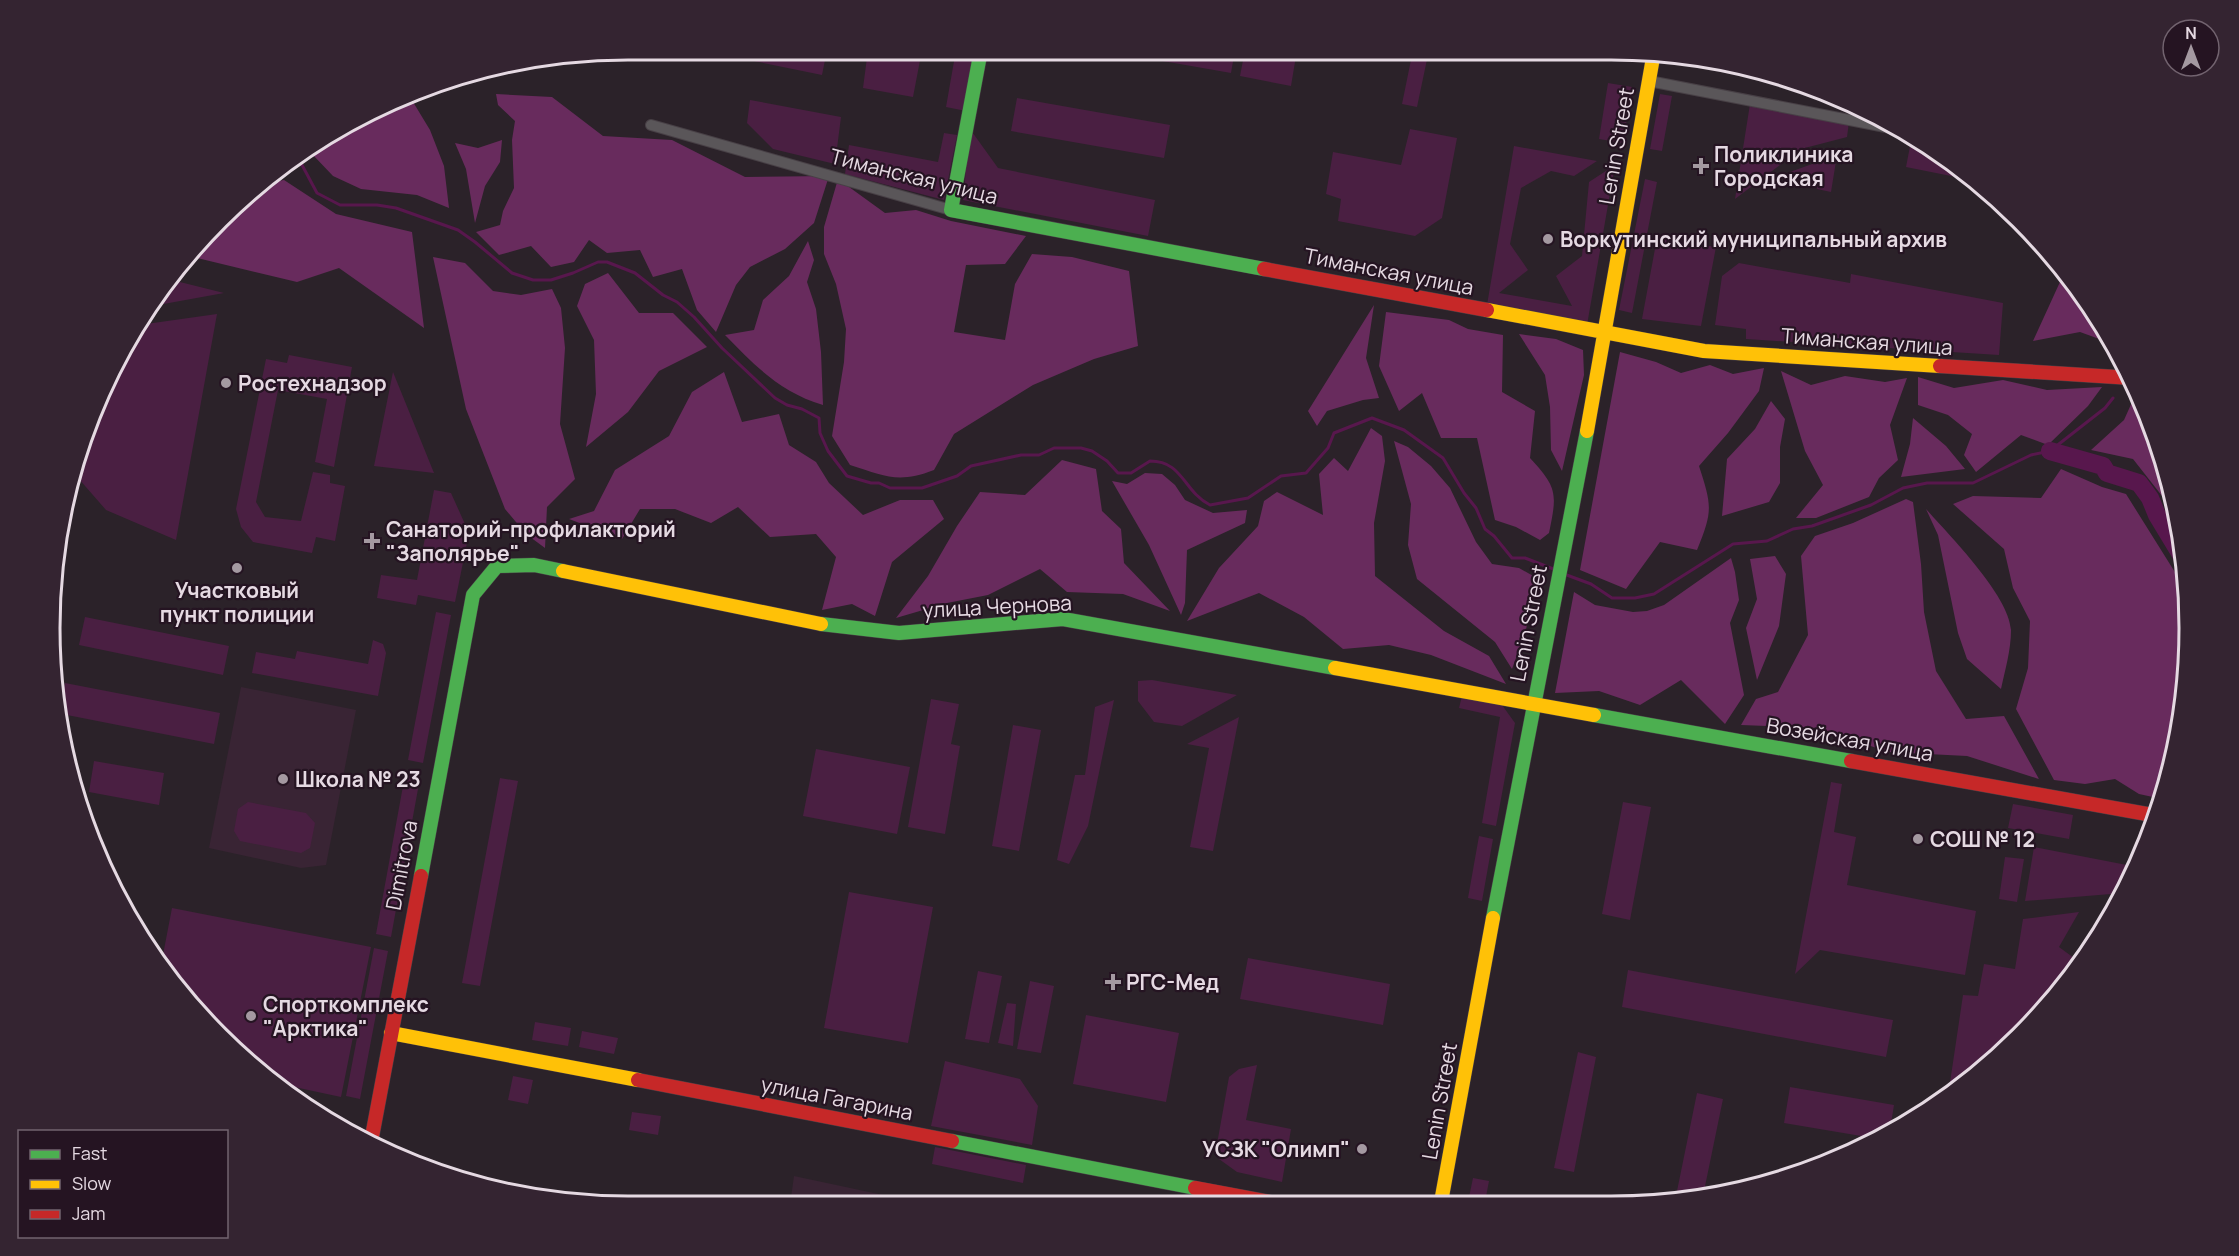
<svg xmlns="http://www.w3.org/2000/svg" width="2239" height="1256" font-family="Manrope,sans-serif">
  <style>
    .built { fill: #392434 }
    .green { fill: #4a1f42 }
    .forest { fill: #682b5d }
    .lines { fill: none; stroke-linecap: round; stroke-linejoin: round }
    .stream { stroke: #58174d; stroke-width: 3 }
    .river { stroke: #58174d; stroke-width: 18 }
    .street-casing { stroke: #484046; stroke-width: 12 }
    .fast-casing { stroke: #484046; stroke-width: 15 }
    .slow-casing { stroke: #484046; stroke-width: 15 }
    .jam-casing { stroke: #484046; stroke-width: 15 }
    .street { stroke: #5a5659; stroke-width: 10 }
    .fast { stroke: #4caf50; stroke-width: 14 }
    .slow { stroke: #ffc107; stroke-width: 14 }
    .jam { stroke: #c62828; stroke-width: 14 }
    .poi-dot { fill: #a499a1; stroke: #251422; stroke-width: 2 }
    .labels { text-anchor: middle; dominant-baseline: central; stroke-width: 4.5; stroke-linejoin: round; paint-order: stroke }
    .street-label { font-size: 21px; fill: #e5d9e2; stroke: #251422 }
    .poi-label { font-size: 21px; font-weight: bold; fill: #e5d9e2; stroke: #251422; text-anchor: start }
    .rim { fill: none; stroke: #e5d9e2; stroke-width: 3 }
  </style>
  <rect width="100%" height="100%" fill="#2b2229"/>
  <path class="built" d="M241,687L356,710L326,865L301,868L209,848Z
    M794,1176L883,1195L882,1204L790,1205Z"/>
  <path class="green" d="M738,50H827L822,75L744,59Z
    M868,50H922L913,97L863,88Z
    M956,50H976L966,111L946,107Z
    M1100,50H1235L1231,73Z
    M1245,50H1297L1291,86L1240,76Z
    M1413,50H1429L1417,107L1402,104Z
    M1608,83L1632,87L1623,143L1599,139Z
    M1660,94L1672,96L1662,151L1650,149Z
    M1017,98L1170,125L1164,158L1011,131Z
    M750,100L841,117L835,164L773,149L747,123Z
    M1750,104L1849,122L1847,137L1801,149L1735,199Z
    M970,129L998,168L1155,200L1148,236L963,200Z
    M1410,129L1457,138L1442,218L1415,236L1338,221L1341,199L1326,194L1333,152L1401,165Z
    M944,133L957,135L944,200L845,174L849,145L938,162Z
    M1912,136L1976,181L1906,167Z
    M1514,146L1597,161L1574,176L1551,171L1521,188L1510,244L1528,270L1499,293L1572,306L1556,276L1582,256L1589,182L1615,165L1587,325L1487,305Z
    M1837,155L1831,192L1817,189L1819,177L1790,172Z
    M1645,179L1657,182L1632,313L1619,310Z
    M1657,238L1716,247L1701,326L1642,319Z
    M1739,263L1850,283L1851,274L2003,303L1999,355L1746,339V329L1715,325L1722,276Z
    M172,280L224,293L147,307Z
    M217,314L176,540L106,510L72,471L139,325Z
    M289,355L352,367L334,467L315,462L327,399L278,390L256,502L265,517L301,521L313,472L330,475V483L345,486L335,541L316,537L312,553L253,542L241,527L236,509L266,359L287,363Z
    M393,372L434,473L374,466Z
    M434,490L451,493L469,533L455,602L418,595L416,605L377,598L381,575L417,580Z
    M436,612L451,615L423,763L408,760Z
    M85,617L229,646L223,675L79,645Z
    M373,640L383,644L386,653L378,696L252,673L256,652L295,659L297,651L368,664Z
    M1152,680L1237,695L1182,726L1154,722L1138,701V681Z
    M65,683L220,713L214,744L62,714L60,706Z
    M1462,696L1502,705L1515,723L1496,826L1482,823L1500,717L1459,708Z
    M931,699L959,704L951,744L960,746L945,834L908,827Z
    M1114,700L1088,826L1069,864L1057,860L1075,775H1085L1095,707Z
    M1239,717L1213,851L1190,847L1209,748L1187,744Z
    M1013,725L1041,730L1019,851L992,846Z
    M816,749L910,767L897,834L803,816Z
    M94,761L164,773L159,805L89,792Z
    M405,775L420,778L391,937L376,934Z
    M500,778L518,781L480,986L462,983Z
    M1831,782L1842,784L1834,832L1856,837L1847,885L1976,911L1965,975L1820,950L1795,974Z
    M248,802L306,813L315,823L310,848L301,853L240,841L234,831L238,809Z
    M1623,802L1651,807L1630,920L1602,914Z
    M2013,804L2073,815L2069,839L2008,828Z
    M1479,836L1493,839L1482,901L1468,898Z
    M2034,847L2132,866L2123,893L2025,901Z
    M2005,857L2024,859L2017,902L1999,899Z
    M849,892L933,907L908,1043L824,1028Z
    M172,908L371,947L341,1097L285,1085L193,1009L162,960Z
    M2079,912L2059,947L2078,961L2020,1037L1948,1096L1963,995L1978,996L1984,964L2015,969L2023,919Z
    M374,948L388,951L360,1099L346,1096Z
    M1248,958L1390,984L1383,1025L1240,999Z
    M1628,970L1893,1020L1886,1057L1622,1007Z
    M978,971L1002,976L989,1043L965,1039Z
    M1030,981L1054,986L1041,1053L1017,1049Z
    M1007,1003L1016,1004L1013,1046L998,1043Z
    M1086,1015L1179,1033L1166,1102L1073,1084Z
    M535,1022L571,1028L568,1046L532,1040Z
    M582,1031L618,1038L614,1054L579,1047Z
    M1578,1052L1596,1057L1574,1172L1554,1168Z
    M945,1061L1020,1079L1038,1106L1032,1145L931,1126Z
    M1257,1065L1246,1120L1291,1129L1282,1182L1237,1172L1219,1159L1217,1144L1229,1077L1239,1069Z
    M513,1076L533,1080L528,1104L508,1100Z
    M1790,1087L1894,1105L1890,1130L1873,1138L1784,1123Z
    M1697,1093L1723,1099L1703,1196L1677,1191Z
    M632,1112L661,1116L658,1135L629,1130Z
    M935,1147L1026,1165L1023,1183L932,1164Z
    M1473,1178L1489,1181L1485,1202H1468Z"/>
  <path class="forest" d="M496,94L552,97L603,136L672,140L745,177L829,176L814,223L785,249L750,267L736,285L716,332L697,310L682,269L653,277L640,250L607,253L589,240L574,262L551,267L531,246L499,255L476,232L500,225L503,211L514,188L512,140L515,121L498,105Z
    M410,97L430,130L444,166L449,208L417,195L361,189L333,176L313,155L307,152Z
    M502,140L500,162L485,186L475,223L466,169L455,143L478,148Z
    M838,179L885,213L916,210L951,221L1026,236L1005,264L966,265L954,332L1005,340L1015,284L1032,254L1072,257L1129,271L1138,346L1094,359L1033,385L954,434L934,470C898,484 885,476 850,465L832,436L844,362L846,329L836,284L824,254V227Z
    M284,180L336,214L412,232L424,328L339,268L297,282L193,257L262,184Z
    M808,241L814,260L807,282L816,309L821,352L823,405C780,392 755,366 725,335L754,330L763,300L789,276Z
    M433,257L465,263L493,291L521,295L552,289L561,308L565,348L560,424L575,479L547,507L545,548L526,534L505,509L466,409Z
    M2065,271L2070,276L2113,344L2080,332L2033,341Z
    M608,273L639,313H673L707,347L659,371L628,412L586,447L596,394L594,340L577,306L585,284Z
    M1374,305L1366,358L1379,398L1363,400L1327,411L1317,426L1308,411Z
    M1386,312L1449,320L1468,329L1503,335L1502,392L1535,411L1530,458C1558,488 1557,494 1549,533L1540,540L1516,527L1495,520L1477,438H1441L1422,393L1399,411L1379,366Z
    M1519,334L1556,339L1583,350L1584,375L1562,471L1551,450L1550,407L1545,375Z
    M1620,352L1656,362L1681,373L1710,365L1733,374L1764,368L1759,391L1728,433L1699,466C1712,506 1713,511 1697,550L1660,542L1626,589L1580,570Z
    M1781,371L1811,385L1845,376L1885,382L1907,378L1890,425L1898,460L1879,478L1869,497L1816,518H1796L1823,485L1805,451Z
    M724,372L742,422L779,414L789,445L816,462L829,483L863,515L900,500H933L944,519L892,562L875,616L852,604L822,610L836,557L816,534L770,537L738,507L711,523L675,509H640L622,539L569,519L594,511L615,470L669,436L692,392Z
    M1918,377L1954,388L2003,380L2047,390L2102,387L2088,406L2048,445L2021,435L1976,472L1964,455L1972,434L1948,415L1918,405Z
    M2137,391L2170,479L2177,523L2166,501L2133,459L2091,450L2124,420Z
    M1771,401L1785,419L1780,447V483L1769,502L1722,516L1727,459L1755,429Z
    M1913,418L1946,446L1965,469L1901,477L1910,444Z
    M1371,428L1382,436L1385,461L1374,523L1375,576L1444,631L1489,656L1506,684L1431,655L1389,645L1343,649L1304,617L1259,593L1187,621L1219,568L1258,526L1264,501L1277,492L1323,515L1319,474L1334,458L1348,471Z
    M1394,441L1408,447L1431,466L1450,488L1476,542L1492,564L1519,568L1535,577L1526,630L1512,669L1495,642L1417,579L1408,545L1411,504Z
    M1062,460L1096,469L1102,511L1121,529L1124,563L1170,611L1123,594L1067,592L1040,569L988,595L947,603L896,618L928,576L957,526L980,492L1025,495Z
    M2061,469L2102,487L2126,494L2188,593L2184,704L2162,799L2139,794L2115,779L2085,784L2054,780L2016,709L2028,668L2030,621L2013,588L2004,549L1953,504L1973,496L2041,498Z
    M1145,473L1162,474L1175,485L1185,500L1213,513L1247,510L1245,523L1187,550L1185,603L1181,615L1149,545L1112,481L1127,484Z
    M1906,499L1913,502L1921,564L1924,612L1936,671L1966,719L2004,716L2039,779L1967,756L1888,752L1819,728L1741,725L1756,699L1778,692L1808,635L1801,556L1815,536L1853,523Z
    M1926,509C1949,535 2009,595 2011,630C2011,650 2005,670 2001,689L1967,659L1958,633L1938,535Z
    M1775,556L1786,574L1779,626L1757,680L1746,628L1757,599L1750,559Z
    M1731,558L1735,572L1739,600L1730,623L1744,695L1725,724L1681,680L1640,705L1599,691L1555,693L1574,592L1595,605L1633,612L1647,611L1664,605Z"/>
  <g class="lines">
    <path class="stream" d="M289,162L302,165L317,193L340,205H377L396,208L458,230L475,242L512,273L533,280H551L573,273L598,262H607L635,273L663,295L677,302L694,317L722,348L775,398L787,405L802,409L819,418L820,433L828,451L847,476L871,483H879L890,488H922L957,476L971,466L1021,455H1039L1054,448H1081L1092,451L1107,461L1118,473H1131L1150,461C1183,461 1183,491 1210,505L1248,498L1281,476L1306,473L1328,448L1334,433L1372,418L1404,430L1443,458L1464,493L1476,508L1485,529L1494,536L1512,558H1525L1556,570
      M1564,574L1591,584L1612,598H1635L1654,594L1733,544L1767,541L1793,529L1812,526L1871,505L1903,488L1927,483H1973L2031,455L2050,451L2105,408L2113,398"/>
    <path class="river" d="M2050,451L2103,466L2107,473L2139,483L2150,498L2157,515L2183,558"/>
    <defs>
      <path id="street" d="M1649,81L1906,131
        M651,125L951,210"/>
      <path id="fast" d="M981,50L951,210L1264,269
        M821,624L899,633L1063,619L1335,668
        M1594,715L1851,761
        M421,876L473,595L497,566L534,565L563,571
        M1493,918L1587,431
        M952,1141L1195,1188"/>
      <path id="slow" d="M1487,310L1704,351L1940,366
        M1587,431L1654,52
        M563,571L821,624
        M1335,668L1594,715
        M391,1033L638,1080
        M1441,1202L1493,918"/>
      <path id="jam" d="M1264,269L1487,310
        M1940,366L2132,378
        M1851,761L2158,816
        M638,1080L952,1141
        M371,1142L421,876
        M1195,1188L1275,1203"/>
    </defs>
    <use href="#street" class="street-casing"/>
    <use href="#fast" class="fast-casing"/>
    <use href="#slow" class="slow-casing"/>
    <use href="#jam" class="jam-casing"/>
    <use href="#street" class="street"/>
    <use href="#fast" class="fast"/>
    <use href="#slow" class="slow"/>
    <use href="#jam" class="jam"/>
  </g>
  <g class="poi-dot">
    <path d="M1698 157h6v6h6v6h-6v6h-6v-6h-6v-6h6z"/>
    <circle cx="1548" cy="239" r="6"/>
    <circle cx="226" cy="383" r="6"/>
    <path d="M369 532h6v6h6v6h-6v6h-6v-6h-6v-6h6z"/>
    <circle cx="237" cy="568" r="6"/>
    <circle cx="283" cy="779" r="6"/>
    <circle cx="1918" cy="839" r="6"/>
    <path d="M1110 973h6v6h6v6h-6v6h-6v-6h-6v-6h6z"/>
    <circle cx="251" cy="1016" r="6"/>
    <circle cx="1362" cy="1149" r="6"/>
  </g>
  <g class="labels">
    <g class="street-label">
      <text transform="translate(1616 146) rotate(-80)">Lenin Street</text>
      <text transform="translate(914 176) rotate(14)">Тиманская улица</text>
      <text transform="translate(1389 271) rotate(11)">Тиманская улица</text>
      <text transform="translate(1867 341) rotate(4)">Тиманская улица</text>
      <text transform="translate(997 606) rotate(-3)">улица Чернова</text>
      <text transform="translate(1528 623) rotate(-79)">Lenin Street</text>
      <text transform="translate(1850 739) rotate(10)">Возейская улица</text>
      <text transform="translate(401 865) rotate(-79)">Dimitrova</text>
      <text transform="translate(837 1098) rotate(11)">улица Гагарина</text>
      <text transform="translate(1439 1101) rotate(-80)">Lenin Street</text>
    </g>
    <g class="poi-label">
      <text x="1714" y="154">Поликлиника<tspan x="1714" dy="24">Городская</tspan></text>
      <text x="1560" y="239">Воркутинский муниципальный архив</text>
      <text x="238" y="383">Ростехнадзор</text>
      <text x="386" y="529">Санаторий-профилакторий<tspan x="386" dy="24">"Заполярье"</tspan></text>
      <text x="237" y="590" text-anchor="middle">Участковый<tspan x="237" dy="24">пункт полиции</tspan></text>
      <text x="295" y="779">Школа № 23</text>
      <text x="1930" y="839">СОШ № 12</text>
      <text x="1126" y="982">РГС-Мед</text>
      <text x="263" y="1004">Спорткомплекс<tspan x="263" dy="24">"Арктика"</tspan></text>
      <text x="1350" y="1149" text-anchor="end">УСЗК "Олимп"</text>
    </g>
  </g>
  <path d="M0 0H2239V1256H0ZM628 60H1611A568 568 0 0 1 2179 628V628A568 568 0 0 1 1611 1196H628A568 568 0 0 1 60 628V628A568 568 0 0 1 628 60Z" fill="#342431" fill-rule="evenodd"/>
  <path class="rim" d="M628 60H1611A568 568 0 0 1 2179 628V628A568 568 0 0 1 1611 1196H628A568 568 0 0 1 60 628V628A568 568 0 0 1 628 60Z"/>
  <rect x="18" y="1130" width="210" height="108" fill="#251422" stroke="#72636f" stroke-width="1.5"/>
  <rect x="30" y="1150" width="30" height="9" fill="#4caf50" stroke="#72636f" stroke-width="1.5"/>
  <text x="72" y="1160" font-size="18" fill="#e5d9e2">Fast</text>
  <rect x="30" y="1180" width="30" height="9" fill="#ffc107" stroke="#72636f" stroke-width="1.5"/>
  <text x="72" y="1190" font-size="18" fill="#e5d9e2">Slow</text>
  <rect x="30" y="1210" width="30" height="9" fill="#c62828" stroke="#72636f" stroke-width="1.5"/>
  <text x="72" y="1220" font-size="18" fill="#e5d9e2">Jam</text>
  <g transform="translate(2191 48)"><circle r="28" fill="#251422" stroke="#72636f" stroke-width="1.5"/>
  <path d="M0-4.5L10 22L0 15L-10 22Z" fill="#a499a1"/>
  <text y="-9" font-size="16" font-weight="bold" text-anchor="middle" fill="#e5d9e2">N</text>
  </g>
</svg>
